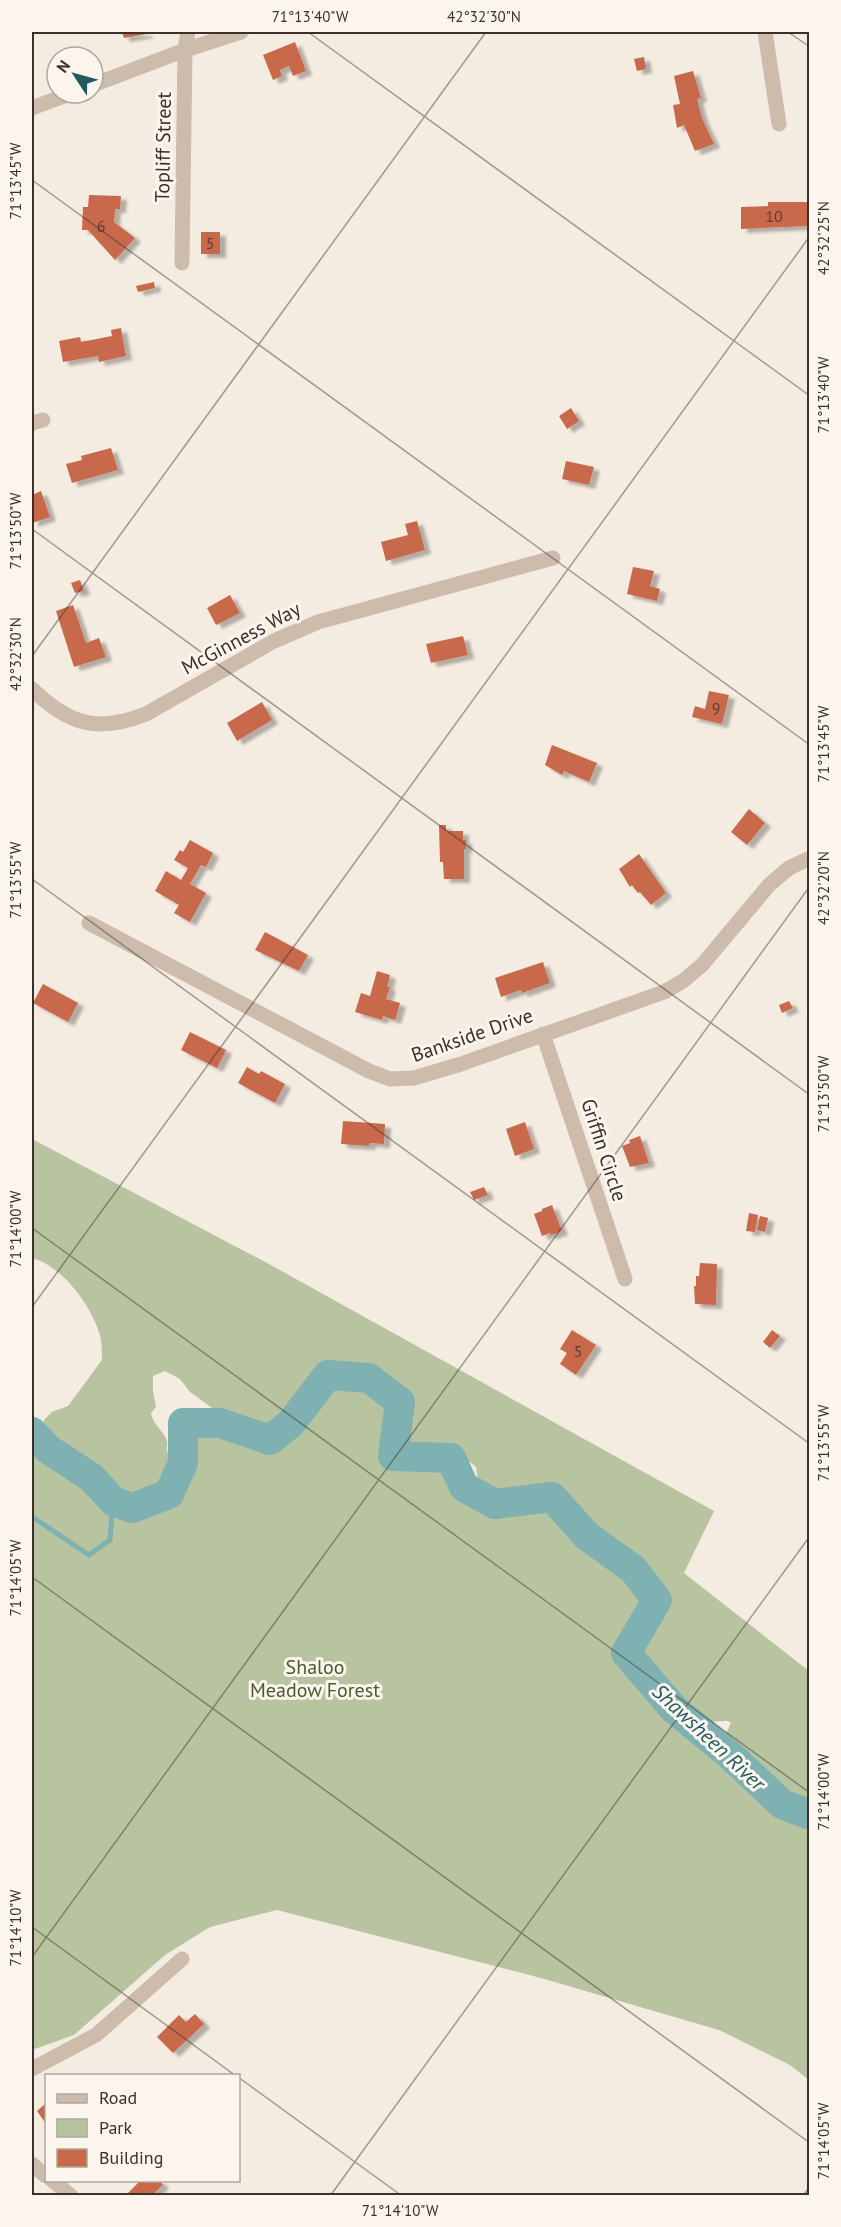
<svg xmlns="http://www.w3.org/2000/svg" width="841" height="2227" font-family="'PT Sans',sans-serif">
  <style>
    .green { fill: #b8c4a0; fill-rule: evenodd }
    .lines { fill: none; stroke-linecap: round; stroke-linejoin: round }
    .stream { stroke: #7fb0b2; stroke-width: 5 }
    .river { stroke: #7fb0b2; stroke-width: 30 }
    .building { fill: #c8694b; filter: url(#shadow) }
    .minor { stroke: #cdbbac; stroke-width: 15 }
    .ticks { fill: none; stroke: #3b302b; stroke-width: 1.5; stroke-opacity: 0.45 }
    .labels { text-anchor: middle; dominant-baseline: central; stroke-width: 6; stroke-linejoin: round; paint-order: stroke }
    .number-label { font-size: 16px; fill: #5e3e33 }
    .street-label { font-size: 20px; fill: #3b302b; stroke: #fbf5ee }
    .park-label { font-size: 20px; fill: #4a5a2e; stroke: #fbf5ee }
    .water-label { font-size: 21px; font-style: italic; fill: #1f5a5e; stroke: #fbf5ee }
    .neatline { fill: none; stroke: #3b302b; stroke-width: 2 }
    .ticks-label { font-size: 15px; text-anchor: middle; fill: #3b302b }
  </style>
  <defs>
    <filter id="shadow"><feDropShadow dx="6" dy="4" stdDeviation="1.5" flood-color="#0004"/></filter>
  </defs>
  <rect width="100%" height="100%" fill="#f4ebe1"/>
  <path class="green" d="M32,1139L269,1264L714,1511L684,1573L809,1671V2080L790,2065L719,2030L541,1978L277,1910L210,1927L165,1955L74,2035L32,2050V1432L48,1449L92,1478L113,1501L132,1508L169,1493L183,1463V1423H220L244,1431L190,1392L180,1379L165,1371L153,1376V1391L156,1407L151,1413C153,1425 164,1431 167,1441C168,1444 166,1447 167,1450C169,1460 179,1470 173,1481C168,1487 157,1492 150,1495C109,1515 111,1479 87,1461C73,1451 39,1445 44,1420L52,1412L68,1406L102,1360C102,1351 102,1341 99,1332C90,1304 61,1265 32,1258ZM328,1374L292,1422H291C295,1400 307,1382 328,1374ZM398,1413L403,1433V1457L393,1456ZM444,1453L461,1464L470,1462L476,1467L478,1480L471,1490L464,1487L451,1458L433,1457ZM640,1629L641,1650L635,1663L626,1653ZM675,1706L693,1722L728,1721L731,1723L721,1744L722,1748L674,1709L672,1707Z"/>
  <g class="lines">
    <path class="stream" d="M32,1519L34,1518L89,1555L110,1540L113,1501"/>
    <path class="river" d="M32,1432L48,1449L92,1478L113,1501L132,1508L169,1494L183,1463V1423H220L270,1440L291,1423L328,1375L369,1378L400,1402L393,1456L451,1458L464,1487L495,1504L552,1497L587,1536L633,1569L657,1600L626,1653L674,1709L731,1756L782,1804L810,1815"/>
  </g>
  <path class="building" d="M122,32H146L147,34L124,38Z
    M295,42L306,71L293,76L289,66L280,70L282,76L273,80L263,55Z
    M644,57L646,69L637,71L634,59Z
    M693,71L701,98L697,99L702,118L714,144L695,151L684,125L677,128L673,105L680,104L674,76Z
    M89,195L121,196L120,209H115L114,222L135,238L115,260L88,230H82L83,207H88Z
    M768,202H807V226L741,229V207L768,206Z
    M201,232H220V254H201Z
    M154,282L155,288L138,292L136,286Z
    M121,328L126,356L99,362L98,356L63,362L59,341L80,337L81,342L112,336L111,330Z
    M571,408L579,421L567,429L559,416Z
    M111,448L118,470L72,483L66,464L82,460L81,456Z
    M566,461L594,467L589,485L562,479Z
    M41,491L50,517L32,523V495Z
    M417,521L425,550L386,561L381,542L408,535L405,524Z
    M633,567L654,571L650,586L660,589L657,601L627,594Z
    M80,580L84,591L75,593L71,583Z
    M230,595L240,613L216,625L207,608Z
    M73,605L86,643L99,638L106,657L74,667L56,611Z
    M463,636L468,655L431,663L426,644Z
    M709,691L729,695L722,724L692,717L695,706L705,709Z
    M262,702L272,720L237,741L227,723Z
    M552,745L597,763L589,782L564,771L562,775L545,765Z
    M749,809L765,823L747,845L731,832Z
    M439,825H446V831H463V840H466V849H464V879H444L443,862H440Z
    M190,840L213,853L206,867L201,865L190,884L206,893L190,922L174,913L179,905L155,891L166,871L181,880L188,868L174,860L180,850L183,852Z
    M639,854L666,893L651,905L640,892L638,893L632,885L630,887L619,869Z
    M265,932L308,955L299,971L255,950Z
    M543,962L550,983L522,993L521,990L501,997L495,978Z
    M377,971L390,975L387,987H390L386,999L400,1003L395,1020L383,1016L382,1020L355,1012L361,993L370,996Z
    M43,984L78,1003L68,1022L33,1003Z
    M789,1001L793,1008L782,1013L779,1005Z
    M190,1032L226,1050L217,1068L181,1050Z
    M247,1067L259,1074L261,1071L285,1084L275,1103L238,1083Z
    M343,1121L385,1124L384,1144L370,1143L369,1146L341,1144Z
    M525,1122L534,1149L515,1156L506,1129Z
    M640,1136L649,1163L630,1167L622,1146L630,1143L629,1140Z
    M484,1187L488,1195L474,1200L470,1192Z
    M552,1205L562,1231L551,1235L550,1233L542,1236L534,1214L542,1211V1209Z
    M749,1213L758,1215L755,1232L746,1231Z
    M760,1216L768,1218L765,1232L757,1230Z
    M700,1263L717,1264L716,1305L695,1304L694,1286H696V1276H699Z
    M572,1330L596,1345L576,1375L560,1364L567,1353L560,1349Z
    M772,1330L780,1336L770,1348L763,1342Z
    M195,2014L204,2024L173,2053L157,2037L179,2015L186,2022Z
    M46,2103V2124L37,2111Z
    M141,2180H159L163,2185L151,2196H125Z"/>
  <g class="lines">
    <path class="minor" d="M765,32L779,124
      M93,85L185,50L241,32
      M32,108L72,93
      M182,263L185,50L188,32
      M32,423L43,420
      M32,689C69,725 98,733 146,714L274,641L318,622L553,558
      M89,923L369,1071L390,1079L414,1078L461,1064L664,992L683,981L702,965L769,885L789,868L810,858
      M543,1034L625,1279
      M32,2069L96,2035L182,1959
      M32,2164L46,2176
      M52,2180L71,2196"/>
  </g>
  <path class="ticks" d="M308,32L810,396M788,32L810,47M32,180L810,745M32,529L810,1095M32,656L486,32M32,879L810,1444M32,1228L810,1793M32,1307L810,236M32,1577L810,2143M32,1927L236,2076M32,1957L810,886M238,2077L402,2196M330,2196L810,1536M803,2196L810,2186"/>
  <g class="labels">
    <g class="number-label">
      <text x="774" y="216">10</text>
      <text x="101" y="226">6</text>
      <text x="210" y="243">5</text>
      <text x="716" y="708">9</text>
      <text x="578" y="1351">5</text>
    </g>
    <g class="street-label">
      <text transform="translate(163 147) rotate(-89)">Topliff Street</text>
      <text transform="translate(241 638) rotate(-28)">McGinness Way</text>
      <text transform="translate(472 1035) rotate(-19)">Bankside Drive</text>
      <text transform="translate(604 1150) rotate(72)">Griffin Circle</text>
    </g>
    <g class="park-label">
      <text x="315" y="1667">Shaloo<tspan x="315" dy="23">Meadow Forest</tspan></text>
    </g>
    <g class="water-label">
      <text transform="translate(709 1737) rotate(43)">Shawsheen River</text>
    </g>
  </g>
  <rect width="841" height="2227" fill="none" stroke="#fbf5ee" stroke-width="66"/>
  <rect x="45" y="2074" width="195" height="108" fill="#fbf5ee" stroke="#aea6a0" stroke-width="1.5"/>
  <rect x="57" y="2094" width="30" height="9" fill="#cdbbac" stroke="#aea6a0" stroke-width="1.5"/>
  <text x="99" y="2104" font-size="18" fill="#3b302b">Road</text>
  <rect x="57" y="2119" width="30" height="18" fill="#b8c4a0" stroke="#aea6a0" stroke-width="1.5"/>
  <text x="99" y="2134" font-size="18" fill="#3b302b">Park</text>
  <rect x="57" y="2149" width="30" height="18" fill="#c8694b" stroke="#aea6a0" stroke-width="1.5"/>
  <text x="99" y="2164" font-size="18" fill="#3b302b">Building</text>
  <g transform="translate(75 75) rotate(306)"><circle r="28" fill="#fbf5ee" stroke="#aea6a0" stroke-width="1.5"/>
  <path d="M0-4.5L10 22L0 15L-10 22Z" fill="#1f5a5e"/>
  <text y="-9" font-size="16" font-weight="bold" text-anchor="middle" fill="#3b302b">N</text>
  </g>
  <rect x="33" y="33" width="775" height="2161" class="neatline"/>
  <g class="ticks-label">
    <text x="310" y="22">71°13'40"W</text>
    <text x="484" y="22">42°32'30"N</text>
    <text transform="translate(16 181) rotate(-90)" y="5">71°13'45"W</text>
    <text transform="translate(824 238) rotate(-90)" y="5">42°32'25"N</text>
    <text transform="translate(824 395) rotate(-90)" y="5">71°13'40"W</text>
    <text transform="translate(16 531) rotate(-90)" y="5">71°13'50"W</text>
    <text transform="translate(16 654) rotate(-90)" y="5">42°32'30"N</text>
    <text transform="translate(824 744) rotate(-90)" y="5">71°13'45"W</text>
    <text transform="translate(16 880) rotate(-90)" y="5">71°13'55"W</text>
    <text transform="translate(824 888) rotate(-90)" y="5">42°32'20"N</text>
    <text transform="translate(824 1094) rotate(-90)" y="5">71°13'50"W</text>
    <text transform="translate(16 1229) rotate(-90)" y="5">71°14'00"W</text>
    <text transform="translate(824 1443) rotate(-90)" y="5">71°13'55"W</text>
    <text transform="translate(16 1578) rotate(-90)" y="5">71°14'05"W</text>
    <text transform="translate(824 1792) rotate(-90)" y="5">71°14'00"W</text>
    <text transform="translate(16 1928) rotate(-90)" y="5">71°14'10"W</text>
    <text transform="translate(824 2141) rotate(-90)" y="5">71°14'05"W</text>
    <text x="400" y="2216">71°14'10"W</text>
  </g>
</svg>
